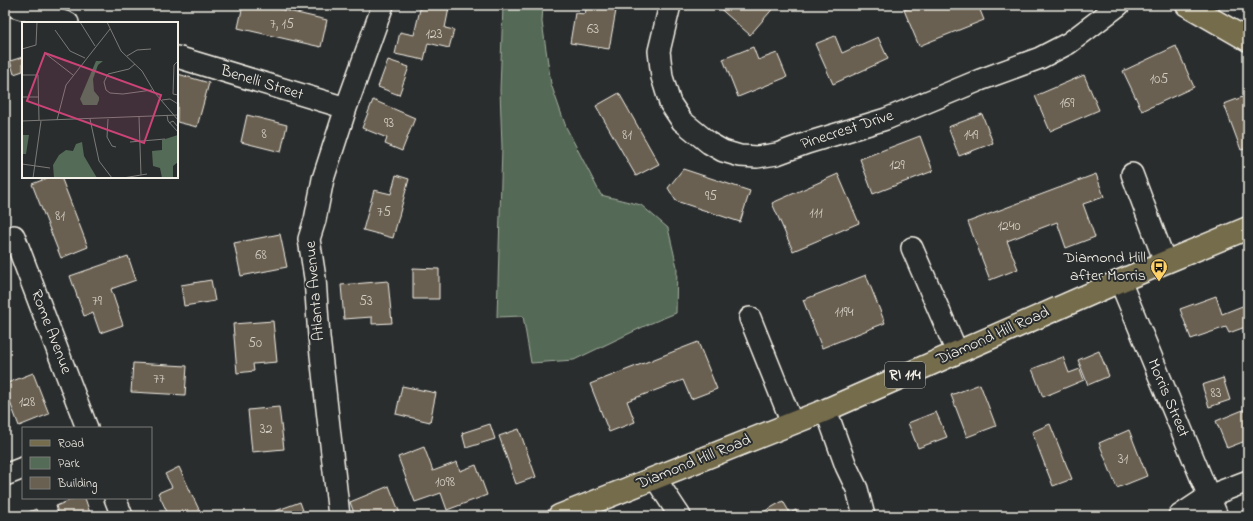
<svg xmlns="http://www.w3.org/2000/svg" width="1253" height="521" font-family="'Indie Flower',sans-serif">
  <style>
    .green { fill: #546b57; stroke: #a4aea0 }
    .building { fill: #6a6051; stroke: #f4f1e8 }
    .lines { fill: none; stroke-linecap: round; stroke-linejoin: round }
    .minor-casing { stroke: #f4f1e8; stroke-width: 24 }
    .major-casing { stroke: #f4f1e8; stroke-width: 25 }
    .minor { stroke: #2a2d2e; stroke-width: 21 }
    .major { stroke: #746c4b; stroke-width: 22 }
    .labels { text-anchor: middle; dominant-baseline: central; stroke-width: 4; stroke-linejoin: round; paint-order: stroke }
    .number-label { font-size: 14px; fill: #d2cdc2 }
    .shield { fill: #2a2d2e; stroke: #b7b6b0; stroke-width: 1 }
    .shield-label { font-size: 15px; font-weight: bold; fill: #f4f1e8 }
    .street-label { font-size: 16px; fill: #f4f1e8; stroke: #2a2d2e }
    .poi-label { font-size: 16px; fill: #f4f1e8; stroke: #2a2d2e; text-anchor: end }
    .inset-road { fill: none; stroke: #7b7b78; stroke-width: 1 }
    .view { fill: #cc4377; fill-opacity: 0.15; stroke: #cc4377; stroke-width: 2 }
    .inset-edge { fill: none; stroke: #f4f1e8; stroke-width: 2 }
  </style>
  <rect width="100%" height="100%" fill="#2a2d2e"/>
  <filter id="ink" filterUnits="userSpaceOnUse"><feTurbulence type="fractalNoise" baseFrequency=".025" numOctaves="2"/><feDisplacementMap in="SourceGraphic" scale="8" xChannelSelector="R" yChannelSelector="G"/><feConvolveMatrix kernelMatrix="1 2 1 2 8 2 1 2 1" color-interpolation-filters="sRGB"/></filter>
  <g filter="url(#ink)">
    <path class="green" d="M503,5H543L542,22L551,84L566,127L601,195L641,205L668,228L677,267L676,313L649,324L574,360L531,363L523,316L497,317L502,147L500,90Z"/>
    <path class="building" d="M243,5H262L327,20L321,47L238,28Z
      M421,5H435L449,8L445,28L454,30L449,48L428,43L424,60L395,54L400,32L414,35Z
      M587,5H617L609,49L570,43L575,13L585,14Z
      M716,5H776L750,35Z
      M917,5H978L984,20L919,46L904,10Z
      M835,36L842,53L878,37L888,59L833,84L815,44Z
      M1176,46L1194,87L1142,111L1123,71Z
      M753,47L758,60L777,53L787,77L738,97L723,59Z
      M23,57V71L14,74L10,61Z
      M388,60L409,67L399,95L378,87Z
      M178,74L209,83L197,127L177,122Z
      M1084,75L1099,110L1050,131L1035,96Z
      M619,93L659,164L636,176L596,106Z
      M1248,95V148L1241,150L1224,104Z
      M373,100L415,118L402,151L385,144L387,138L362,128Z
      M982,114L993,143L959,156L948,127Z
      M247,115L287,125L281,152L241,142Z
      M920,136L933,171L873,194L860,159Z
      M683,169L750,191L740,222L676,201L668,188Z
      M838,174L859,223L793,251L772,203Z
      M1096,174L1104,197L1083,204L1095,237L1066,248L1057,222L1007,241L1018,269L990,280L968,222Z
      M396,175L409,179L393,238L363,230L374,190L391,194Z
      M50,177H61L88,247L61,258L32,184Z
      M280,234L287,267L241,276L234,243Z
      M128,256L136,280L111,289L123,325L100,333L93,313L84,316L70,276Z
      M413,268L439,269V299H413Z
      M866,275L885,323L822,348L803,300Z
      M211,280L215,301L184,306L181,285Z
      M388,281L392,323L372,324V317L344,319L341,285Z
      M1216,296L1222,314L1245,305L1248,312V326L1229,333L1226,327L1191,339L1180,309Z
      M273,321L277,362L253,364L254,371L237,373L233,324Z
      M698,342L717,389L691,399L683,380L627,401L635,422L609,432L590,384Z
      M1099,351L1109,376L1088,385L1078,360Z
      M1063,357L1069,373L1080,369L1084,380L1043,397L1032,369Z
      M133,363L187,366L185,395L131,392Z
      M33,373L49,414L19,426L5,389V384Z
      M1223,378L1230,400L1209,407L1202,385Z
      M980,384L996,426L967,437L951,395Z
      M402,386L436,393L430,422L396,414Z
      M279,407L284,449L252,452L248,410Z
      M1248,408V440L1227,448L1216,421Z
      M936,412L947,437L918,448L908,423Z
      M490,424L495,439L466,448L462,433Z
      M1050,424L1072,479L1053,486L1032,432Z
      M519,429L536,477L516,484L499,436Z
      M1129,430L1147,476L1117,488L1099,443Z
      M424,447L433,471L457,462L460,471L476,465L487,495L447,510L441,493L415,502L398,457Z
      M179,467L202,516H169L158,493L172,487L165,474Z
      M389,486L401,516H355L350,502Z
      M73,498H85L91,516H59L56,506L73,499Z
      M783,501L790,513L796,510L799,516H756Z
      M300,502L305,516H262Z
      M36,509L38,516H19Z
      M1248,510V516H1238L1237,514Z"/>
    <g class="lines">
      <defs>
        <path id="minor" d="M10,5L68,23
          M670,5L659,51L662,77L670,103L682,121L709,143L723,151L740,156L757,157L777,154L807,143L886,119L980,80L1040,58L1069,43L1119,5
          M177,57L346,108
          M1132,174L1165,262
          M5,240L14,236L87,428
          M912,248L957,352
          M1120,281L1217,516
          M750,318L792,423
          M826,410L846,466L857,489L864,516
          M5,475L23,468
          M655,478L680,516
          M115,498L122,516
          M339,516L319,337L315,278L309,239L315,220L323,179L346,108L383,5
          M1179,516L1209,496L1248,481"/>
        <path id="major" d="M1187,5L1248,40
          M559,516L826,410L1120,281L1248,228"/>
      </defs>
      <use href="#minor" class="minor-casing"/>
      <use href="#major" class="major-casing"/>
      <use href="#minor" class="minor"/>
      <use href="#major" class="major"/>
    </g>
  </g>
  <defs>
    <symbol id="bus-pin" viewBox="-11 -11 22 30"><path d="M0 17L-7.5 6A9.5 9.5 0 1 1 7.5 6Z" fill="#ffd166" stroke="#2a2d2e"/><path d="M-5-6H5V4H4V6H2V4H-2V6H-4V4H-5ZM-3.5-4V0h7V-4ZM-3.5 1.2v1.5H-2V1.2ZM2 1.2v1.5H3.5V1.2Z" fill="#111"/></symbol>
  </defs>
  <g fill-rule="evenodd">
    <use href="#bus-pin" x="1149" y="257" width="20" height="27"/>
  </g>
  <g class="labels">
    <g class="number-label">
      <text x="282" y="24">7, 15</text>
      <text x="593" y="29">63</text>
      <text x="434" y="34">123</text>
      <text x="1159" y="79">105</text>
      <text x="1067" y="103">169</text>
      <text x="389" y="123">93</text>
      <text x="264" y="134">8</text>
      <text x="627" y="135">81</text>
      <text x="971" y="135">149</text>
      <text x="897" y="165">129</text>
      <text x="711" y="196">95</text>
      <text x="384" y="212">75</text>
      <text x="816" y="213">111</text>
      <text x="60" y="216">81</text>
      <text x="1009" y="226">1240</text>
      <text x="261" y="255">68</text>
      <text x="97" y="301">79</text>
      <text x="366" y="301">53</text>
      <text x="844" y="312">1194</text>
      <text x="255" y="343">50</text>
      <text x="159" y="379">77</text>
      <text x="1216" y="393">83</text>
      <text x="27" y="402">128</text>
      <text x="266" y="429">32</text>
      <text x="1123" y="459">31</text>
      <text x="445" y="482">1098</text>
    </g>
    <rect class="shield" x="885" y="362" width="40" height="26" rx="3"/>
    <g class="shield-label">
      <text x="905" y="375">RI 114</text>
    </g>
    <g class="street-label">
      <text transform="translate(262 83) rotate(17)">Benelli Street</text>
      <text transform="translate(847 130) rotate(-18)">Pinecrest Drive</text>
      <text transform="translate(315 291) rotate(-95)">Atlanta Avenue</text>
      <text transform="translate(51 332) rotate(69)">Rome Avenue</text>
      <text transform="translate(993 336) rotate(-24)">Diamond Hill Road</text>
      <text transform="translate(1168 398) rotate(67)">Morris Street</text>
      <text transform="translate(694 462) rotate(-22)">Diamond Hill Road</text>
    </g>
    <g class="poi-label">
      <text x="1146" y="258">Diamond Hill<tspan x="1146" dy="18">after Morris</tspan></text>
    </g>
  </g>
  <g transform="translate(22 22)">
    <rect width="156" height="156" fill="#2a2d2e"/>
    <path d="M74,39H81L76,43L71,57L72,69L77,75V78L75,83H61L58,77ZM0,113H7L4,132H0ZM156,113V140L151,144V155L140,156L138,146L131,144L130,129L140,128V118ZM60,120L62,134L75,156H32L31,143L37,133L44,128L51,129L54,122Z" fill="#546b57"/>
    <path class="inset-road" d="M58,0L73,24M85,0L99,29L120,49L133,71L156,98M33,8L48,29L63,36M0,27L14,23L15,0M24,32L51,53M105,34L115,28L129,27M156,39L152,43L151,72L156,73M113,42L107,47L86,52L82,60L84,68L88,71L101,72L130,68M0,53H16L17,98M0,75H17M140,78L148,77L156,82M145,93L146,99L156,110M117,95L119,153M68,97L77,139L90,156M86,97L85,115L90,124L94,125M35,98L44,63L88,7M0,99L156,93M147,101L151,99L156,105M108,120L143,117M0,142L28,146M11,156L19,99M101,156L125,152"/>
    <path class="view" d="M23,31L139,73L122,121L5,79Z"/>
    <rect width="156" height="156" class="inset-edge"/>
  </g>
  <rect width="1253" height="521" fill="none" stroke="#2a2d2e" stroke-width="20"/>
  <rect x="10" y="10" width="1233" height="501" fill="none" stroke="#f4f1e8" stroke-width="1.5" filter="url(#ink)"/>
  <rect x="22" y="427" width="130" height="72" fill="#2a2d2e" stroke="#7b7b78"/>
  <rect x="30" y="440" width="20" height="6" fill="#746c4b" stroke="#7b7b78"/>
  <text x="58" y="447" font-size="12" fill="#f4f1e8">Road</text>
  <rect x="30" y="457" width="20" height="12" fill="#546b57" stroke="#7b7b78"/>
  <text x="58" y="467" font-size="12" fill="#f4f1e8">Park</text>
  <rect x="30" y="477" width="20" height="12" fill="#6a6051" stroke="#7b7b78"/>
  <text x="58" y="487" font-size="12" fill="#f4f1e8">Building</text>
</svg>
